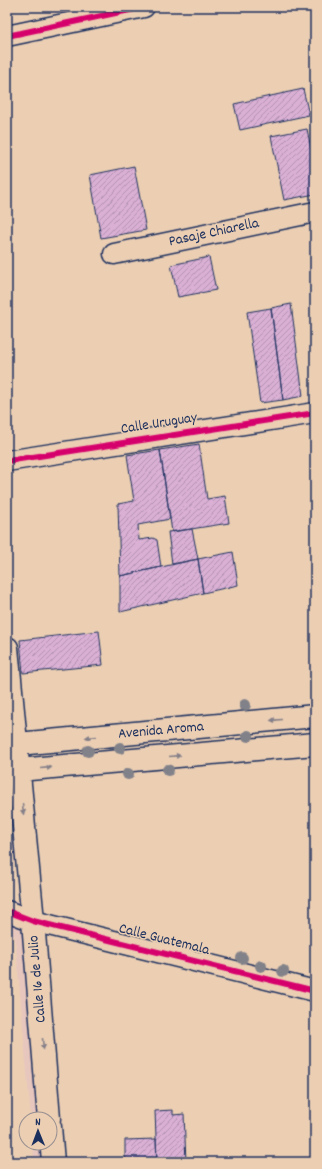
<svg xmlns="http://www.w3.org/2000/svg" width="322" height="1169" font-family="Dekko,sans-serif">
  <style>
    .built { fill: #e7c6bd }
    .building { fill: url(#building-hatch); stroke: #1b2f5e }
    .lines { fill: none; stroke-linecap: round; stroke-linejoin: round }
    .minor-casing { stroke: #1b2f5e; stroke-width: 23 }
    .major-casing { stroke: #1b2f5e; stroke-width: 25 }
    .minor { stroke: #eccfb3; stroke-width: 20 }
    .major { stroke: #eccfb3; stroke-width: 22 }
    .cycleway-casing { stroke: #eccfb3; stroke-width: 8 }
    .cycleway { stroke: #d6006c; stroke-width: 6 }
    .tree { fill: #818189 }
    .oneway { fill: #847f88 }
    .labels { text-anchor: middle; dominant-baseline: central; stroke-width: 3; stroke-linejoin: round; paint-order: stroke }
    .street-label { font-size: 15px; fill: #1b2f5e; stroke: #eccfb3 }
  </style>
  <defs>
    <pattern id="building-hatch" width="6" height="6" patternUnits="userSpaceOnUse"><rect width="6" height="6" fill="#dab0d5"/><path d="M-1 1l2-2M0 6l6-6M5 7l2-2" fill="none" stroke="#b090b0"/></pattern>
  </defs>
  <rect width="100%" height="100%" fill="#eccfb3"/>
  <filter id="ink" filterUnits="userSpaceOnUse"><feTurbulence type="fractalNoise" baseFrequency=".025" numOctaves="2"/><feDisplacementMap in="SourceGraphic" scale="8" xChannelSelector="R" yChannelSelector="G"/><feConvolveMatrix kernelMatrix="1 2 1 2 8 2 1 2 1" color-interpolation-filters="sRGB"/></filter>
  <g filter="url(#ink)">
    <path class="built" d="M22,900L40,1119H31L15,936H7V901Z
      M33,1143H42L44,1162H34Z"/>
    <path class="building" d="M303,89L309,115L240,130L234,104Z
      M307,129L315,168V194L284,200L271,136Z
      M134,166L146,230L101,238L90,175Z
      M209,257L216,290L178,297L171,265Z
      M291,304L303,396L283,400L271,308Z
      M271,308L283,400L260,403L247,312Z
      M199,444L207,499L225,496L229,523L172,532L160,450Z
      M160,450L170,519L138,525L139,540L153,538L157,540L161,567L120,576L118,504L134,501L127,455Z
      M192,529L198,559L172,564L168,532Z
      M233,552L238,585L203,593L198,559Z
      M198,559L203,593L120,612V576Z
      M99,631L103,665L23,673L20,640Z
      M173,1110V1115L184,1114L186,1162H157L155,1111Z
      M156,1139L157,1162H125V1140Z"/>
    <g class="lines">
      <defs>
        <path id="minor" d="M7,36L144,7
          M114,254L315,212
          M7,461L315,413
          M7,911L33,921L315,991"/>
        <path id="major" d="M7,648L33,921L49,1119
          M7,745L315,716
          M7,771L315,744
          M50,1127L53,1162"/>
      </defs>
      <use href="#minor" class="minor-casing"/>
      <use href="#major" class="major-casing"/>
      <use href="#minor" class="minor"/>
      <use href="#major" class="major"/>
      <defs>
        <path id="cycleway" d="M7,36L144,7
          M7,461L315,413
          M7,911L33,921L315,991"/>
      </defs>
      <use href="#cycleway" class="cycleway-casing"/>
      <use href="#cycleway" class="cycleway"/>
    </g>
    <g class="tree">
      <circle cx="245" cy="705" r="6"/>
      <circle cx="248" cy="736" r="6"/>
      <circle cx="120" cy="748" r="6"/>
      <circle cx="88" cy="751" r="6"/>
      <circle cx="168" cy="770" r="6"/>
      <circle cx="128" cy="774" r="6"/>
      <circle cx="242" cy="958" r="6"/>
      <circle cx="261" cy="966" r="6"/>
      <circle cx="283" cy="971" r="6"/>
    </g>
    <defs><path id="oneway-solid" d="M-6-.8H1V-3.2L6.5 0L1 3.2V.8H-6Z"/></defs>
    <g class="oneway">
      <use href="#oneway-solid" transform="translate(276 720) rotate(175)"/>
      <use href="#oneway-solid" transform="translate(91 737) rotate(175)"/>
      <use href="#oneway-solid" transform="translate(175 756) rotate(-5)"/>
      <use href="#oneway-solid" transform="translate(46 768) rotate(-5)"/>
      <use href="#oneway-solid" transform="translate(23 809) rotate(85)"/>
      <use href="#oneway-solid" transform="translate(43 1044) rotate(85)"/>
    </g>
  </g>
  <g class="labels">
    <g class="street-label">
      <text transform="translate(214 233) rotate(-12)">Pasaje Chiarella</text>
      <text transform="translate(159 424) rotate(-9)">Calle Uruguay</text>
      <text transform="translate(161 731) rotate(-5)">Avenida Aroma</text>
      <text transform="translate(164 940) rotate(14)">Calle Guatemala</text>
      <text transform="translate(38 979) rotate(-95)">Calle 16 de Julio</text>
    </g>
  </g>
  <rect width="322" height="1169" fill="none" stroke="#eccfb3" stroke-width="24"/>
  <rect x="12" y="12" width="298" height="1145" fill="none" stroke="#1b2f5e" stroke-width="1.5" filter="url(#ink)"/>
  <g transform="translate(38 1131) rotate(359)"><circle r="19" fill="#eccfb3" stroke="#988f91"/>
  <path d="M0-3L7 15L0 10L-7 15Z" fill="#1b2f5e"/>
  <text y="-6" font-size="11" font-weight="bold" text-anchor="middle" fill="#1b2f5e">N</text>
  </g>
</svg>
